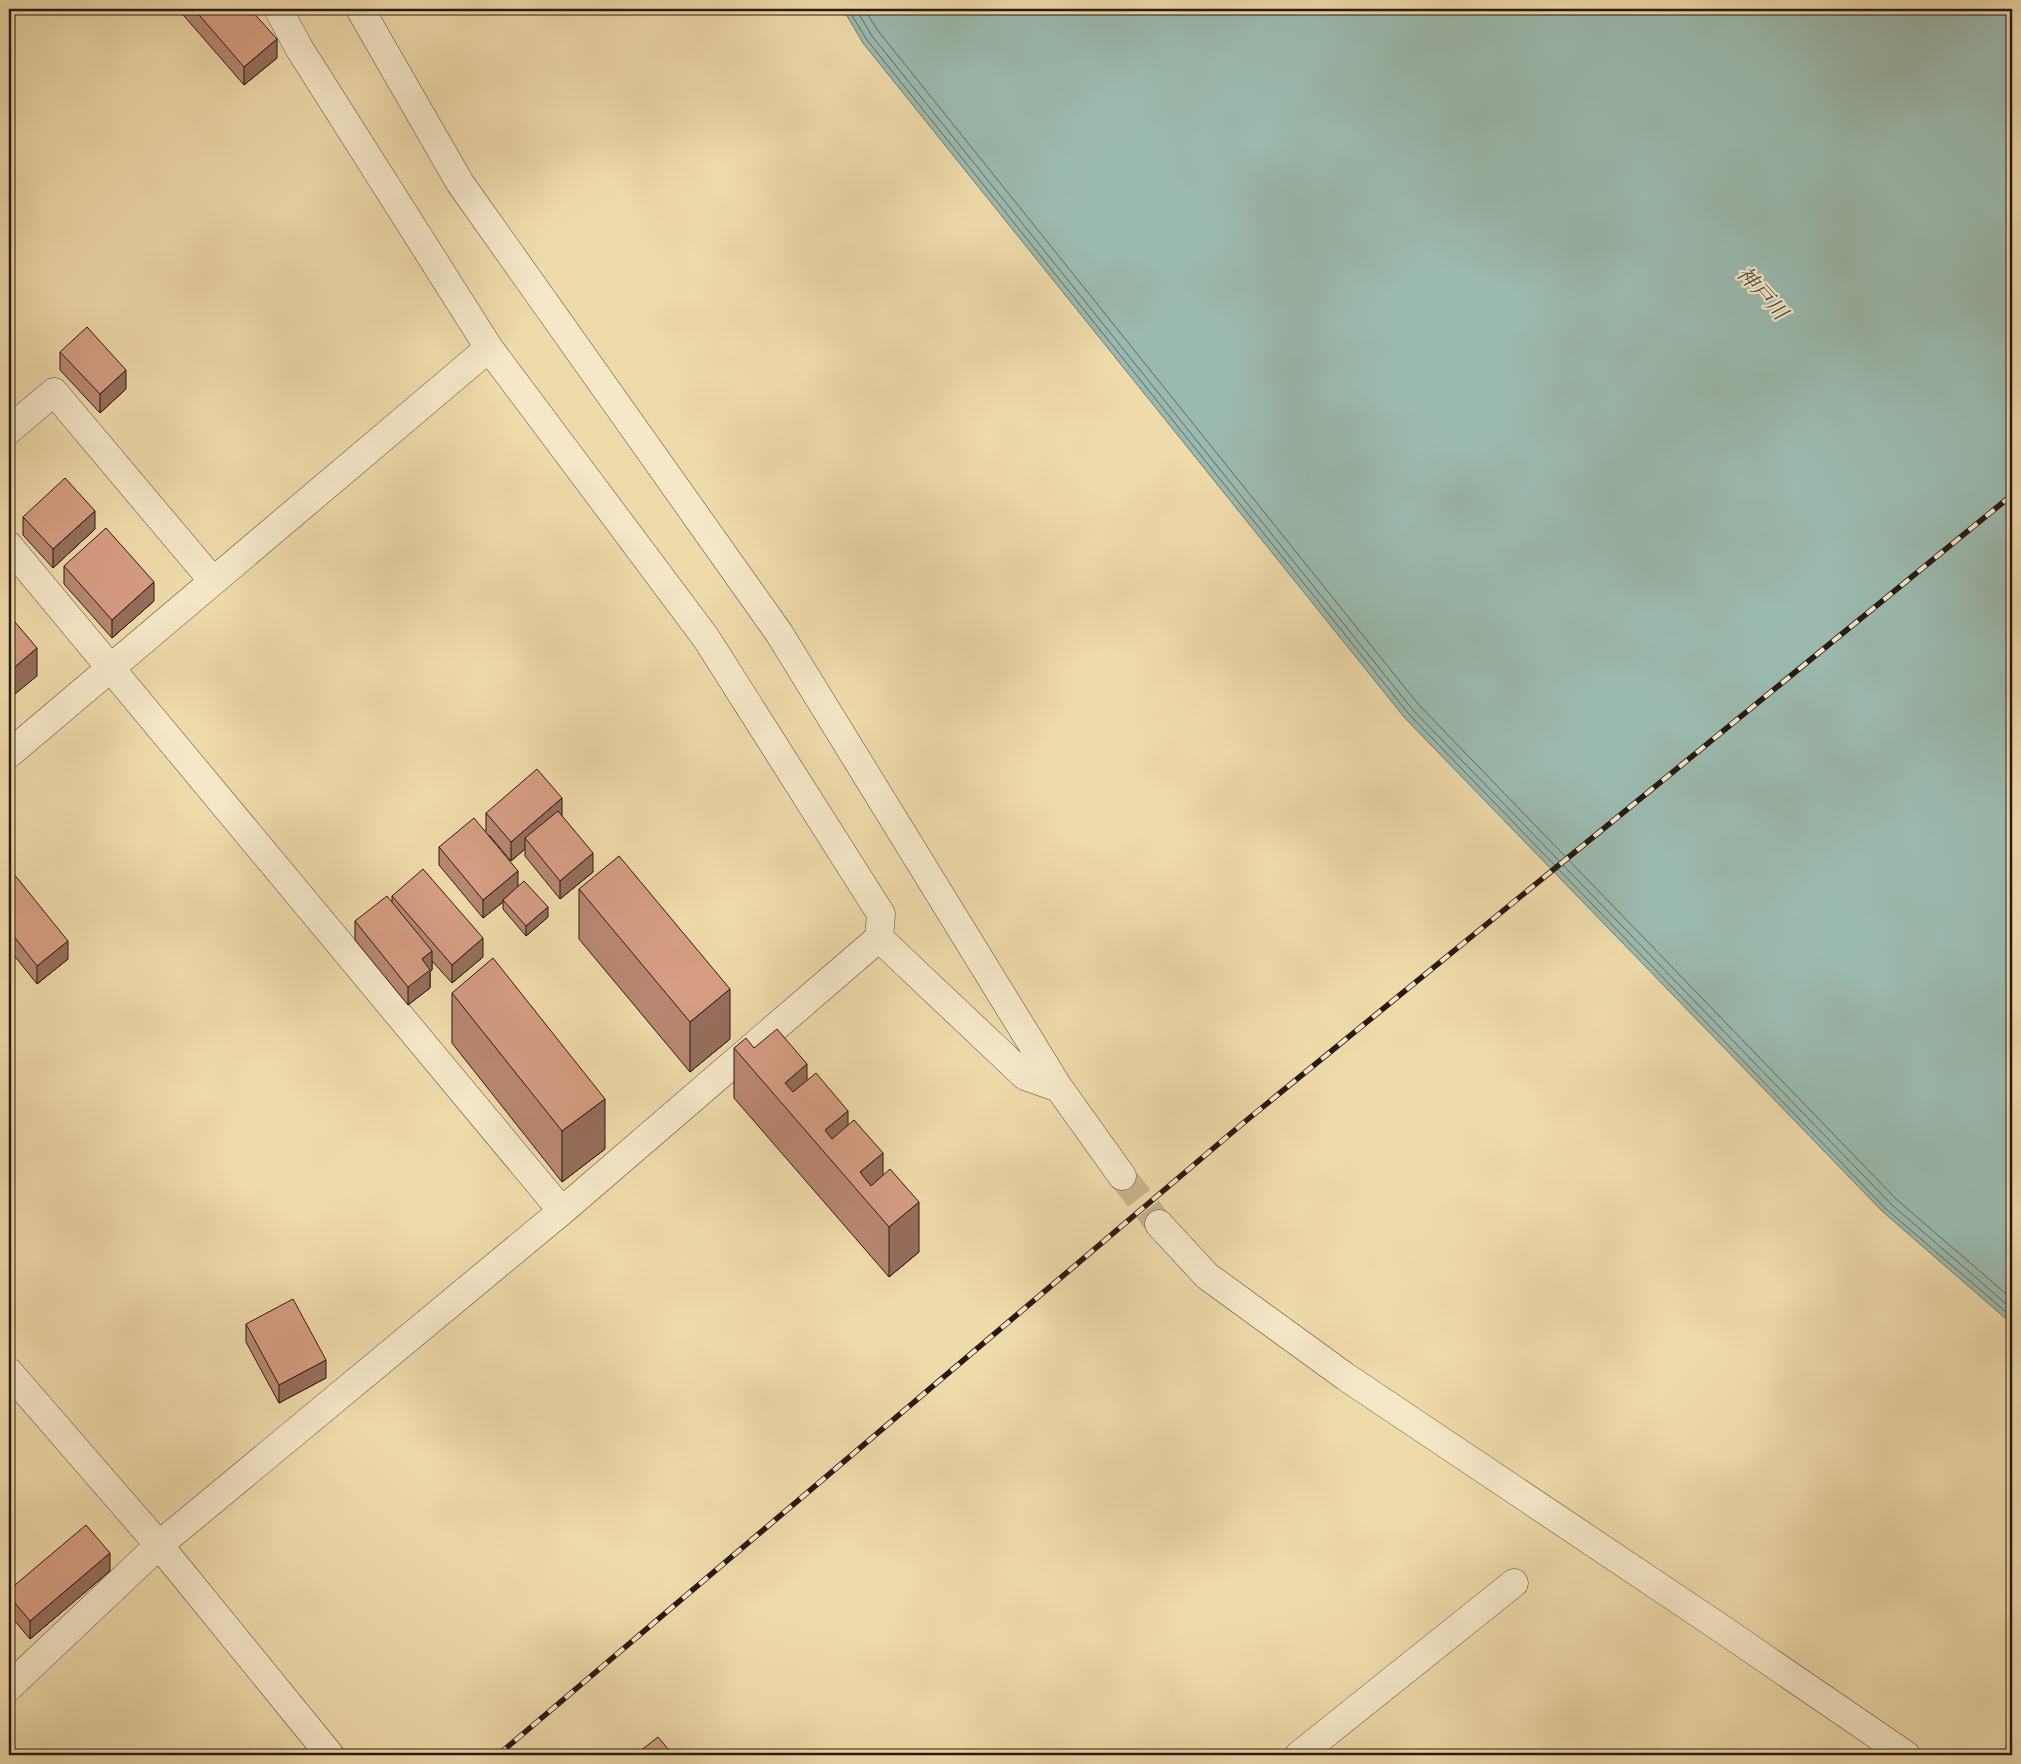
<svg xmlns="http://www.w3.org/2000/svg" width="2021" height="1764" font-family="'IM FELL English','Noto Serif JP',serif">
  <style>
    .water { fill: #9bbaaf; stroke: #6d7a71 }
    .lines { fill: none; stroke-linecap: round; stroke-linejoin: round }
    .shore { stroke: #616a61; stroke-width: 1 }
    .minor-tunnel { stroke: #c7b48c; stroke-width: 28; stroke-dasharray: 28 14; stroke-linecap: butt }
    .minor-casing { stroke: #594a39; stroke-width: 29 }
    .minor { stroke: #f5e7c8; stroke-width: 28 }
    .rail-casing { stroke: #271a13; stroke-width: 5.5 }
    .rail { stroke: #f5e7c8; stroke-width: 4; stroke-dasharray: 11; stroke-linecap: butt }
    .wall { fill: #b88771; stroke: #271a13 }
    .shaded-wall { fill: #966e5c; stroke: #271a13 }
    .building { fill: #d69d83; stroke: #271a13 }
    .labels { text-anchor: middle; dominant-baseline: central; stroke-width: 4.5; stroke-linejoin: round; paint-order: stroke }
    .water-label { font-size: 21px; font-style: italic; fill: #4a4a42; stroke: #f5e7c8 }
  </style>
  <rect width="100%" height="100%" fill="#efdaaa"/>
  <filter id="stains"><feTurbulence type="fractalNoise" baseFrequency=".004" numOctaves="4"/><feColorMatrix values="0 0 0 0 .2 0 0 0 0 .09 0 0 0 0 .02 0 0 0 .5 -.17"/></filter>
  <radialGradient id="worn" r=".72"><stop offset=".6" stop-color="#630" stop-opacity="0"/><stop offset="1" stop-color="#630" stop-opacity=".3"/></radialGradient>
  <path class="water" d="M843,9H2012V1324L1883,1212L1404,717L863,43Z"/>
  <g class="lines">
    <path class="shore" d="M848,9L867,40L1408,713L1886,1209L2012,1317
      M856,9L872,36L1412,709L1891,1204L2012,1309
      M864,9L879,32L1418,704L1896,1199L2012,1299"/>
    <path class="minor-tunnel" d="M1122,1176L1159,1224"/>
    <defs>
      <path id="minor" d="M360,9L460,183L779,633L1059,1088L1122,1176
        M9,430L54,392L213,581
        M9,546L562,1211
        M9,754L489,348
        M879,938L1025,1076L1059,1088
        M1159,1224L1207,1276L1346,1377L1722,1629L1906,1755
        M9,1372L159,1545L330,1755
        M9,1687L159,1545L562,1211L879,938L881,914L706,638L489,348L299,48L278,9
        M1299,1755L1514,1583"/>
    </defs>
    <use href="#minor" class="minor-casing"/>
    <use href="#minor" class="minor"/>
    <defs>
      <path id="rail" d="M498,1755L1242,1124L2012,495"/>
    </defs>
    <use href="#rail" class="rail-casing"/>
    <use href="#rail" class="rail"/>
  </g>
  <path class="wall" d="M178,9H250L277,58L244,85Z
    M60,352L126,389L100,413L60,370Z
    M23,517L95,529L53,568L23,535Z
    M64,566L154,601L112,638L64,584Z
    M486,813L562,816L593,872L560,899L525,856V849L511,861L489,835L518,886L548,917L526,936L503,909V902L483,918L439,865V847L486,831Z
    M9,868L68,959L37,984L9,949Z
    M579,889L730,1039L690,1072L579,939Z
    M392,896L483,957L452,983L432,961V970L430,972V988L408,1005L355,940V921L392,902Z
    M452,993L605,1149L562,1182L452,1043Z
    M734,1048H754L807,1081L848,1125L883,1176L919,1252L889,1277L734,1098Z
    M246,1324L326,1378L279,1403L246,1342Z
    M110,1571L30,1639L9,1614V1590Z"/>
  <path class="shaded-wall" d="M277,39V58L244,85V67Z
    M126,370V389L100,413V394Z
    M95,511V529L53,568V549Z
    M154,582V601L112,638V620Z
    M37,648V676L9,699V672Z
    M562,798V817L525,838V849L511,861V842Z
    M593,853V872L560,899V881Z
    M518,871V889L503,900V902L483,918V900Z
    M548,907V917L526,936V926Z
    M483,938V957L452,983V965Z
    M68,941V959L37,984V966Z
    M432,951V970L430,972V988L408,1005V987L422,959Z
    M730,989V1039L690,1072V1022Z
    M807,1064V1114L785,1083Z
    M605,1099V1149L562,1182V1131Z
    M848,1111V1161L825,1130Z
    M883,1153V1204L860,1172Z
    M919,1202V1252L889,1277V1227Z
    M326,1360V1378L279,1403V1385Z
    M110,1553V1571L30,1639V1621Z"/>
  <path class="building" d="M194,9H250L277,39L244,67Z
    M87,327L126,370L100,394L60,352Z
    M65,478L95,511L53,549L23,517Z
    M106,528L154,582L112,620L64,566Z
    M9,615L37,648L9,672Z
    M537,769L562,798L511,842L486,813Z
    M558,811L593,853L560,881L525,838Z
    M474,818L518,871L483,900L439,847Z
    M619,856L730,989L690,1022L579,889Z
    M9,868L68,941L37,966L9,930Z
    M423,869L483,938L452,965L392,896Z
    M524,881L548,907L526,926L503,900Z
    M387,896L432,951L422,959L430,970L408,987L355,921Z
    M493,958L605,1099L562,1131L452,993Z
    M777,1029L807,1064L785,1083L793,1092L816,1073L848,1111L825,1130L832,1139L854,1120L883,1153L860,1172L871,1186L890,1169L919,1202L889,1227L734,1048L746,1038L754,1048Z
    M293,1299L326,1360L279,1385L246,1324Z
    M86,1525L110,1553L30,1621L9,1596V1590Z
    M658,1737L673,1755H635Z"/>
  <g class="labels">
    <g class="water-label">
      <text transform="translate(1761 294) rotate(48)">神戸川</text>
    </g>
  </g>
  <rect width="2021" height="1764" fill="none" stroke="#efdaaa" stroke-width="30"/>
  <rect x="10" y="10" width="2001" height="1744" fill="none" stroke="#271a13" stroke-width="2.5"/>
  <rect x="15" y="15" width="1991" height="1734" fill="none" stroke="#271a13"/>
  <rect width="100%" height="100%" filter="url(#stains)"/>
  <rect width="100%" height="100%" fill="url(#worn)"/>
</svg>
